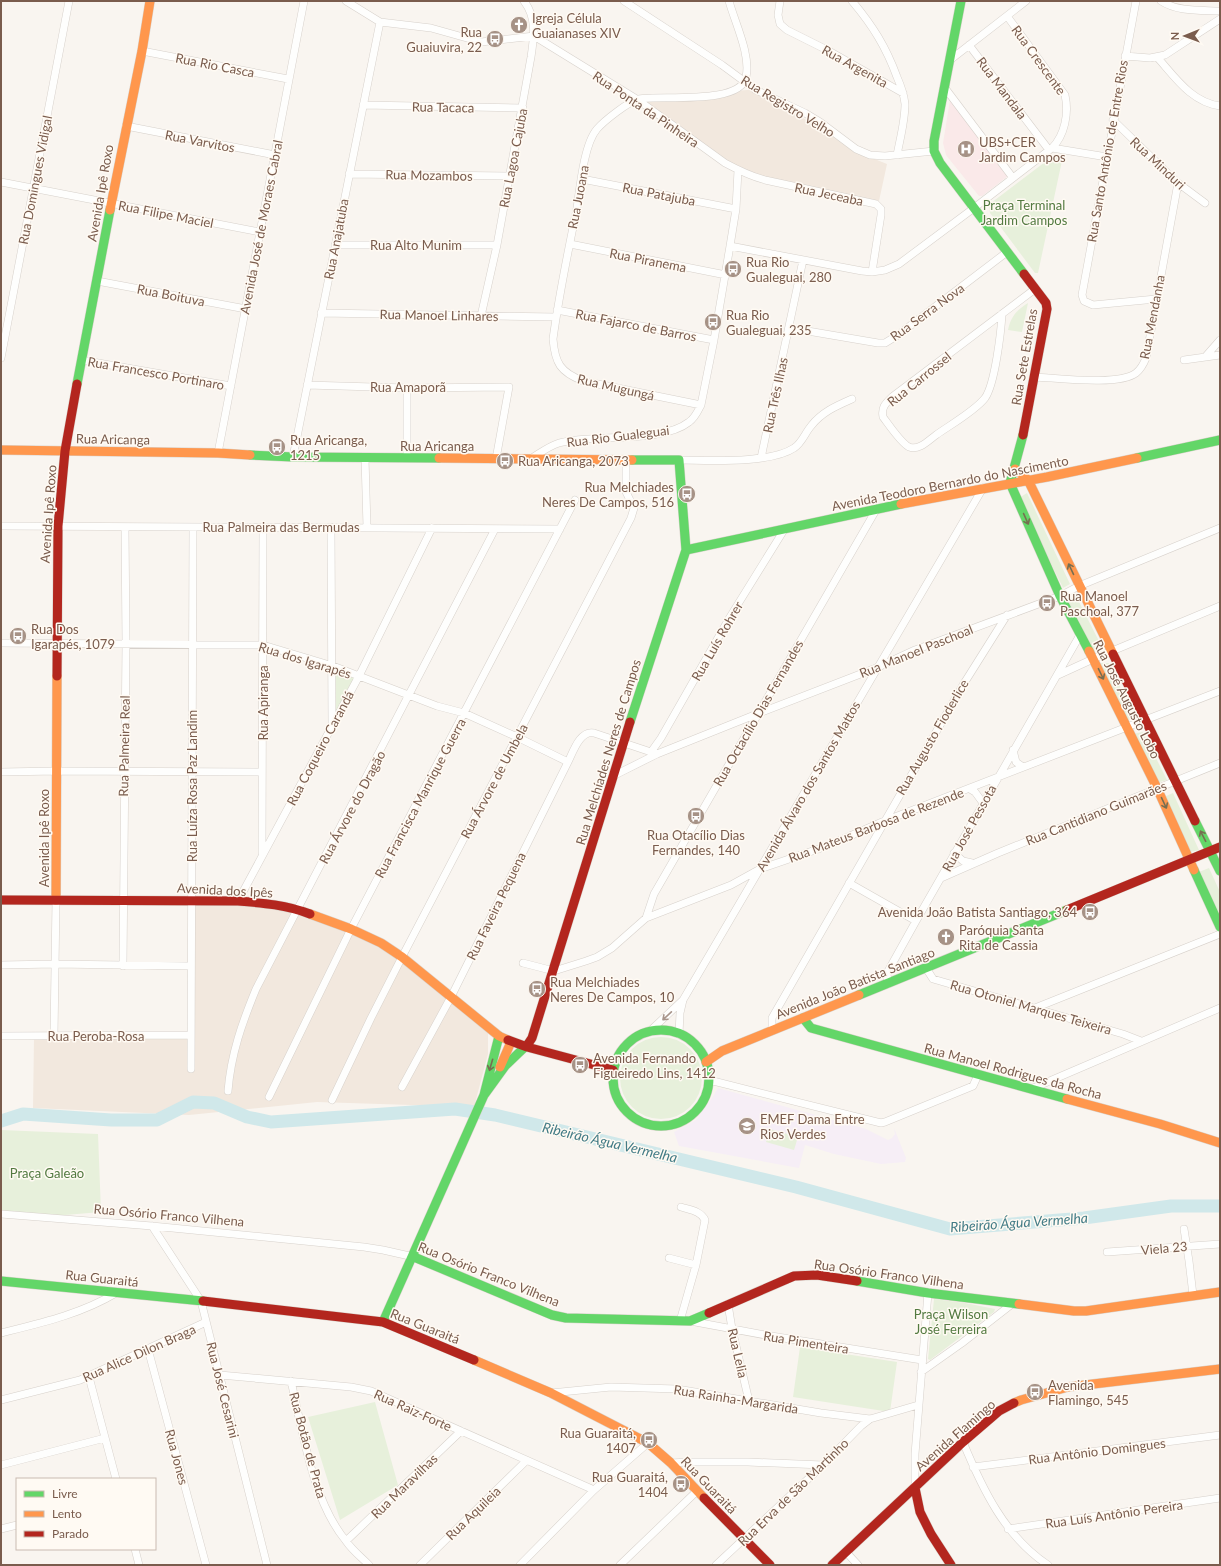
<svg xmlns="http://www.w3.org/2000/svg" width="1221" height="1566" font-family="Lato,sans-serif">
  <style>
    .residential { fill: #f2e8de }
    .education { fill: #f6eef6 }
    .medical { fill: #fae9e9 }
    .green { fill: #e7f0db }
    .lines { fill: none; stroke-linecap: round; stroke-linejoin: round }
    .river { stroke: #d0e8ea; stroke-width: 13 }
    .street-casing { stroke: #d7d1cb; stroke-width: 8 }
    .fast-casing { stroke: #d9d2cb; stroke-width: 10 }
    .slow-casing { stroke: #d9d2cb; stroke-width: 10 }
    .jam-casing { stroke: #d9d2cb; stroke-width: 10 }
    .street { stroke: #fefefd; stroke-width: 7 }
    .fast { stroke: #63d668; stroke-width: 9 }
    .slow { stroke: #ff974d; stroke-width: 9 }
    .jam { stroke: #b3261e; stroke-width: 9 }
    .oneway { stroke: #776e51 }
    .oneway2 { stroke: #a8958b }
    .labels { text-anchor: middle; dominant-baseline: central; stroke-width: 3; stroke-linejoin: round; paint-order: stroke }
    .poi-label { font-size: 13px; fill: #7a5c4d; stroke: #fffaf3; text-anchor: start }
    .street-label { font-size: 13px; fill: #7a5c4d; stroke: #fffaf3 }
    .park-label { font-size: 13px; fill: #537a41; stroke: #fffaf3 }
    .water-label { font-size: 14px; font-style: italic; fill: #437c86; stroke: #fffaf3 }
  </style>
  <rect width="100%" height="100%" fill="#f9f5f0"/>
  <path class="residential" d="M760,89L798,115L867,156L887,164L879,201L751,174L726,163L638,100L658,97Z
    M190,902L268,904L354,933L404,962L488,1032V1054L474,1107L317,1102L189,1115L33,1108L34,1038L190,1037Z"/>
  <path class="education" d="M718,1088L866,1129L888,1140L892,1138L895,1134L894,1128L906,1158L905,1162L881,1164L834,1154L805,1145L799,1168L679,1146L674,1132L696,1120L712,1098Z"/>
  <path class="medical" d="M950,100L1008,176L982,196H979L946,155L943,143Z"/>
  <path class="green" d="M1058,155L1063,156L1038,273H1035L990,213L989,207L991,203L1053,156Z
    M1028,303L1022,332L1008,330C1011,316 1017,310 1028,303Z
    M1027,493L1070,584L1063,588L1019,498Z
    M1076,596L1103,649L1091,652L1068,600Z
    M1101,663H1109L1135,718L1124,721L1100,668Z
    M330,669L357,679L329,732Z
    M1143,732L1167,780L1156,783L1133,734Z
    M1173,793L1199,850L1190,852L1164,797Z
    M1209,868L1220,892V916L1199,872Z
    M620 1078a41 41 0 1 1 82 0a41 41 0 1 1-82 0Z
    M770,1129L798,1137L794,1150L766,1142Z
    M1,1130L98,1134L101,1212L53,1216L1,1213Z
    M934,1299L965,1303L995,1309L994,1312L930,1360L928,1359Z
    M800,1347L897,1362L890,1412L793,1397Z
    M375,1402L398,1485L340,1520L308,1417Z"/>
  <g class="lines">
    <path class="river" d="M1,1121L23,1114L111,1120H157L193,1102L214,1103L247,1117L271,1122L455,1109L495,1115L796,1187L950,1229L1084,1218L1171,1206H1220"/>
    <defs>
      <path id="street" d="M346,1L380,22L431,28L481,42L534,36
        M624,1L722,65L756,90L805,113L820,122L856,149L870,155L885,156L934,151
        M780,1L778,15L780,24L787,30L829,51L903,93
        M852,1C873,26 886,47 897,77C901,86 904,94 905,104C905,121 900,139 897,155
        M1136,1L1082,295L1084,301L1093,305L1156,299
        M1161,1C1178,12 1200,10 1220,11
        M534,36L638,100L725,163C738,170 750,176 765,180L876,204L881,209V215L872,272
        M969,45L1049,150
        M142,51L288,79
        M1125,56L1150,58L1165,55L1220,19
        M1157,57C1175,77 1191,102 1220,106
        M950,60L1026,1
        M945,88L1013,178
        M363,105L523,108
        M1113,120L1178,183L1205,203
        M126,126L275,155
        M1052,148L1107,157
        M349,174L509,176
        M582,179L736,209
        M1,182L260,232
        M570,244L726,275
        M335,245H497
        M730,246L862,271L872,272L885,270L899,264L974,208L1052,148C1065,135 1069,113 1065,95L1007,16
        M97,281L246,309
        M557,310L714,340
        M321,313L556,317
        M1002,314C1001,332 995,384 985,398C975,411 950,425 936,435C929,440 919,451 909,447C901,443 889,425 883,417C881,407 886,403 892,397L1035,289
        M481,316L497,245L531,57C534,37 537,18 524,1
        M790,328L878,343H885L898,335L1007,252
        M1206,356L1220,340
        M1,358L69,1
        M81,360L231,386
        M1184,360L1220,355
        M1035,377C1058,378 1119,386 1136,373C1141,369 1144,363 1146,358L1178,183
        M307,385L407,388L509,387L496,459
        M407,388V458
        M701,405L583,381C560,372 555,363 553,339C559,295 568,251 577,208C580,187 584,144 597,129C604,121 629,101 639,99C661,95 741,105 746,77C751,55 735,23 729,1
        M218,453L304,1
        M293,457L380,22
        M365,458L367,527
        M532,458C540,453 549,446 559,443C594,433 661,444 689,422C695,418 698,411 701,405L714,340L730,246L736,209L738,170
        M761,458L803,260
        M679,460C708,460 770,464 794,448C802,443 805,433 811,426C822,412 836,406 852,399
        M1,526L560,529
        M331,527L332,725
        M1,643L263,645L333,666L437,706L464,713L517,737L568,762
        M1058,675L1093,659L1220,606
        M1013,750L1016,762L1023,767
        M651,752L661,738L730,617L784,530
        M1,772L57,771L262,772
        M613,776L657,754L757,714L876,668L915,650L1060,596L1079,586L1220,528
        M970,789L975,792L983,803
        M262,853L263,527
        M954,853L963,861L972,863
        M941,878L998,853L1220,763
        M849,883L916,921
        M238,901L359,676L432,528
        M646,918L654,894L876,510
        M523,963L554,971L586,961L597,957L612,948L646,918L731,885L760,869L827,846L882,822L1220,691
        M1,965L55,964L191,966
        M123,966L126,643L125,527
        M926,968L933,979L1123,1034L1141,1041
        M888,984L887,973L916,921L1080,635
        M1035,1008L1220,934
        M650,1031L683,1000L983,488
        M772,1031V1018L963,685L1007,615
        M679,1034L680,1013L683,1000
        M1,1036L191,1035
        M54,1036L56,900
        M191,1069L193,527
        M709,1080L881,1123L885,1122L973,1086L978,1075
        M402,1087L451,997L568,762C573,752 580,730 594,733L657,754
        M1031,1089L1220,1008
        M228,1091C231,1054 242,1023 256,989L495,529
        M269,1097L351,929L575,500
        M332,1100L371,1018L402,957L631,518L634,508L626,492V460
        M1,1214L152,1226L364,1247L383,1250L414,1257
        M152,1226L201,1301L267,1565
        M1184,1229L1189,1261L1193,1295
        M1107,1252L1220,1244
        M669,1258L696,1265
        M728,1304L732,1329L749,1401
        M680,1321L696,1265L705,1220C701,1211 690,1210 681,1207
        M690,1321L765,1335L922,1360
        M1,1333C41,1323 81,1314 116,1293
        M148,1349L206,1565
        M921,1372L962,1343L1012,1304
        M220,1375L351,1387L371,1391L594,1490
        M89,1377L116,1479
        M291,1381C303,1432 312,1500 346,1541C352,1550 361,1557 369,1565
        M551,1393L611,1387L677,1389L821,1413L870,1419L918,1405
        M1,1400L80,1380L206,1322
        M963,1442C982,1488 1005,1537 1048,1565
        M671,1463L688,1462H748L823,1465
        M1,1465L105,1438
        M973,1467L1220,1435
        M915,1488V1454L928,1293
        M1,1529L17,1525
        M1008,1529L1220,1498
        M346,1541L461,1431
        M135,1549L139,1565
        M846,1552L858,1565
        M420,1565L526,1461
        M520,1565L594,1490L648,1443
        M620,1565L697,1491
        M716,1565L823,1465L861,1426L870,1419"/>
      <path id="fast" d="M961,1L934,141V151L940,163L1024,274
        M77,384L110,210
        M1023,435L1010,483L1060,596L1089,651
        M250,455L293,457L439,458
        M1137,458L1220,440
        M686,550L901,504
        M630,722L686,550L679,460H632
        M1195,821L1220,871
        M1194,870L1220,927
        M859,995L1067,910
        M803,1018L811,1028L1067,1099
        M613 1078a48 48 0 1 1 96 0a48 48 0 1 1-96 0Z
        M484,1095L505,1066L528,1044
        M414,1257L552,1315L566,1318L690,1321L709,1313
        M1,1281L203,1301
        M857,1281L928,1293L1019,1304
        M383,1322L484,1095L499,1036"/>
      <path id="slow" d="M110,210L142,51L150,1
        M1,450L218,453L250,455
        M439,458L632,460
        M1015,469L1028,480L1113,654
        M901,504L1047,477L1137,458
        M1089,651L1157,788L1194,870
        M56,900L57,676
        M310,914L351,929L381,943L402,957L499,1036L508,1040
        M706,1062L722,1051L859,995
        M500,1067L511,1042
        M1067,1099L1160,1124L1220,1143
        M1019,1304L1074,1311H1086L1220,1292
        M474,1360L551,1393L648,1443L671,1463L704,1498
        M1014,1403L1021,1400L1068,1387L1220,1369"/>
      <path id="jam" d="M1023,435L1047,309L1046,303L1024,274
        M1113,654L1195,821
        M57,676L58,526L65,451L77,384
        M1,900L238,901C263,903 287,905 310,914
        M1067,910L1220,847
        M508,1040L527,1047L613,1070
        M528,1044L532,1038L630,722
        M203,1301L383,1322L474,1360
        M709,1313L794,1276L817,1275L857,1281
        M915,1488L920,1512L931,1534L951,1565
        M704,1498L770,1565
        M832,1565L963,1442L999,1411L1014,1403"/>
    </defs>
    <use href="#street" class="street-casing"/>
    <use href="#fast" class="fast-casing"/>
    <use href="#slow" class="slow-casing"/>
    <use href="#jam" class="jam-casing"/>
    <use href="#street" class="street"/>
    <use href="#fast" class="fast"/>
    <use href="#slow" class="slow"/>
    <use href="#jam" class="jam"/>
  </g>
  <defs><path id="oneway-shaft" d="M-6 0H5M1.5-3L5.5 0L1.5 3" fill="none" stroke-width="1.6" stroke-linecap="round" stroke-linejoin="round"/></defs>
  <g class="oneway">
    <use href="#oneway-shaft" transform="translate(1026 519) rotate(66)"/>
    <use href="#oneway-shaft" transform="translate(1071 569) rotate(-115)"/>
    <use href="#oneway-shaft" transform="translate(1101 674) rotate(64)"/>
    <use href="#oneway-shaft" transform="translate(1164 803) rotate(65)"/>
    <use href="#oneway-shaft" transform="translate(1203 836) rotate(-117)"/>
    <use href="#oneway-shaft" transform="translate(491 1065) rotate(106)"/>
  </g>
  <use class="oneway2" href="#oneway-shaft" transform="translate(667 1016) rotate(137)"/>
  <defs>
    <symbol id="church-disc" viewBox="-11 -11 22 22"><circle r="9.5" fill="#a69286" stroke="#fffaf3"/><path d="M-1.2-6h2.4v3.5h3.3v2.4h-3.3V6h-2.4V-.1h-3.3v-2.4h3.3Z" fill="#fff"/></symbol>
    <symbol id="bus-disc" viewBox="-11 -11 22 22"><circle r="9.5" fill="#a69286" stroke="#fffaf3"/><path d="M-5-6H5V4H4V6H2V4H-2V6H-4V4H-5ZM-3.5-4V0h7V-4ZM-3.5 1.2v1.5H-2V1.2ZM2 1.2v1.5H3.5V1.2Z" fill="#fff"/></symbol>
    <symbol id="hospital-disc" viewBox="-11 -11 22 22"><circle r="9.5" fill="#a69286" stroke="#fffaf3"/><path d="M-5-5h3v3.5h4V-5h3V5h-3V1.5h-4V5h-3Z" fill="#fff"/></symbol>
    <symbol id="school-disc" viewBox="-11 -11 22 22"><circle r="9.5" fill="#a69286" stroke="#fffaf3"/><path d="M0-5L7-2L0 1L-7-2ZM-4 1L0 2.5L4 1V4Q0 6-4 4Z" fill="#fff"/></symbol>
  </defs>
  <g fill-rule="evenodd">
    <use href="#church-disc" x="509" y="15" width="20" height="20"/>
    <use href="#bus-disc" x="485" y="29" width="20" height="20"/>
    <use href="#hospital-disc" x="956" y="139" width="20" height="20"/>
    <use href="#bus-disc" x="723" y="259" width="20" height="20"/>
    <use href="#bus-disc" x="703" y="312" width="20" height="20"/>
    <use href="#bus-disc" x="267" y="437" width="20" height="20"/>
    <use href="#bus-disc" x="495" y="451" width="20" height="20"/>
    <use href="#bus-disc" x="677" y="484" width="20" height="20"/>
    <use href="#bus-disc" x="1037" y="593" width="20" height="20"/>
    <use href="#bus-disc" x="8" y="626" width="20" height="20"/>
    <use href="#bus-disc" x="686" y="806" width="20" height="20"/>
    <use href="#bus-disc" x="1080" y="902" width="20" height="20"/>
    <use href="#church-disc" x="936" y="927" width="20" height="20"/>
    <use href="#bus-disc" x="527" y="979" width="20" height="20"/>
    <use href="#bus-disc" x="570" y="1055" width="20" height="20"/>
    <use href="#school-disc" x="737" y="1116" width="20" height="20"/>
    <use href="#bus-disc" x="1025" y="1382" width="20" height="20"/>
    <use href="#bus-disc" x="639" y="1430" width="20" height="20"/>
    <use href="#bus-disc" x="671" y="1474" width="20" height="20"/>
  </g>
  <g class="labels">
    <g class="poi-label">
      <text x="532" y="18">Igreja Célula<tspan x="532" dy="15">Guaianases XIV</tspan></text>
      <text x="482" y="32" text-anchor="end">Rua<tspan x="482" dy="15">Guaiuvira, 22</tspan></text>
      <text x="979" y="142">UBS+CER<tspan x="979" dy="15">Jardim Campos</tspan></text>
      <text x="746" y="262">Rua Rio<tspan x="746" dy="15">Gualeguai, 280</tspan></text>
      <text x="726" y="315">Rua Rio<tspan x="726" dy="15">Gualeguai, 235</tspan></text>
      <text x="290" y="440">Rua Aricanga,<tspan x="290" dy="15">1215</tspan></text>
      <text x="518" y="461">Rua Aricanga, 2073</text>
      <text x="674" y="487" text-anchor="end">Rua Melchiades<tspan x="674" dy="15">Neres De Campos, 516</tspan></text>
      <text x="1060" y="596">Rua Manoel<tspan x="1060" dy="15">Paschoal, 377</tspan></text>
      <text x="31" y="629">Rua Dos<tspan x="31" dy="15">Igarapés, 1079</tspan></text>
      <text x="696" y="835" text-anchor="middle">Rua Otacílio Dias<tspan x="696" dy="15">Fernandes, 140</tspan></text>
      <text x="1077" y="912" text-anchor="end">Avenida João Batista Santiago, 364</text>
      <text x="959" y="930">Paróquia Santa<tspan x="959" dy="15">Rita de Cassia</tspan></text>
      <text x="550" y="982">Rua Melchiades<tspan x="550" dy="15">Neres De Campos, 10</tspan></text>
      <text x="593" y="1058">Avenida Fernando<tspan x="593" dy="15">Figueiredo Lins, 1412</tspan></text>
      <text x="760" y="1119">EMEF Dama Entre<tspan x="760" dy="15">Rios Verdes</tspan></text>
      <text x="1048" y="1385">Avenida<tspan x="1048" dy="15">Flamingo, 545</tspan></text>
      <text x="636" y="1433" text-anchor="end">Rua Guaraitá,<tspan x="636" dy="15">1407</tspan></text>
      <text x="668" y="1477" text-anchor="end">Rua Guaraitá,<tspan x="668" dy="15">1404</tspan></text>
    </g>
    <g class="street-label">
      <text transform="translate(1039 60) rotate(54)">Rua Crescente</text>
      <text transform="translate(215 65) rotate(11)">Rua Rio Casca</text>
      <text transform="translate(855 66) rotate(29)">Rua Argenita</text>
      <text transform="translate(1002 88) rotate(53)">Rua Mandala</text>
      <text transform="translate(788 106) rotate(31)">Rua Registro Velho</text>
      <text transform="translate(443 107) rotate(1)">Rua Tacaca</text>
      <text transform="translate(646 109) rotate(34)">Rua Ponta da Pinheira</text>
      <text transform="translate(200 141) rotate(11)">Rua Varvitos</text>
      <text transform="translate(1107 151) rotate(-80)">Rua Santo Antônio de Entre Rios</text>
      <text transform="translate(513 158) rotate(-79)">Rua Lagoa Cajuba</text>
      <text transform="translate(1158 163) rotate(43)">Rua Minduri</text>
      <text transform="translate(429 175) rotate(1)">Rua Mozambos</text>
      <text transform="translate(35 180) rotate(-79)">Rua Domingues Vidigal</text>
      <text transform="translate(100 193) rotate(-80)">Avenida Ipê Roxo</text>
      <text transform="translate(659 194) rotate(11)">Rua Patajuba</text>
      <text transform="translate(829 194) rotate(12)">Rua Jeceaba</text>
      <text transform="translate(578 197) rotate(-79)">Rua Juoana</text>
      <text transform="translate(166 214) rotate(11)">Rua Filipe Maciel</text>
      <text transform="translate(261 227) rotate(-79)">Avenida José de Moraes Cabral</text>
      <text transform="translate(336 239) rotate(-79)">Rua Anajatuba</text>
      <text x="416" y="245">Rua Alto Munim</text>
      <text transform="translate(648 260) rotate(11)">Rua Piranema</text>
      <text transform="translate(171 295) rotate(11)">Rua Boituva</text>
      <text transform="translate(927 312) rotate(-36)">Rua Serra Nova</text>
      <text transform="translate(439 315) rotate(1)">Rua Manoel Linhares</text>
      <text transform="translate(1152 317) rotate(-79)">Rua Mendanha</text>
      <text transform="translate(636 325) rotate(11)">Rua Fajarco de Barros</text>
      <text transform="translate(1024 357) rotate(-80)">Rua Sete Estrelas</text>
      <text transform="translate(156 373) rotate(10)">Rua Francesco Portinaro</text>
      <text transform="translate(919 379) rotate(-39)">Rua Carrossel</text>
      <text x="408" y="387">Rua Amaporã</text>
      <text transform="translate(616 387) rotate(13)">Rua Mugungá</text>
      <text transform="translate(775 395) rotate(-78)">Rua Três Ilhas</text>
      <text transform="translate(618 436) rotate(-7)">Rua Rio Gualeguai</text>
      <text transform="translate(113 439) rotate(1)">Rua Aricanga</text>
      <text x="437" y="446">Rua Aricanga</text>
      <text transform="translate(950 483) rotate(-11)">Avenida Teodoro Bernardo do Nascimento</text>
      <text transform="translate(48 514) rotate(-86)">Avenida Ipê Roxo</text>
      <text x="281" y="527">Rua Palmeira das Bermudas</text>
      <text transform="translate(717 641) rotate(-60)">Rua Luís Rohrer</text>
      <text transform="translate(916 651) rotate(-22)">Rua Manoel Paschoal</text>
      <text transform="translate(305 660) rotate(17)">Rua dos Igarapés</text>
      <text transform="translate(1127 699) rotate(63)">Rua José Augusto Lobo</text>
      <text transform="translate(263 703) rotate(-90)">Rua Apiranga</text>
      <text transform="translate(758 713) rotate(-60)">Rua Octacílio Dias Fernandes</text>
      <text transform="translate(932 737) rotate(-60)">Rua Augusto Fioderlice</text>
      <text transform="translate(124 746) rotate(-89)">Rua Palmeira Real</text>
      <text transform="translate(320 748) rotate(-62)">Rua Coqueiro Carandá</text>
      <text transform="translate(608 752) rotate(-73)">Rua Melchíades Neres de Campos</text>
      <text transform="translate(494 781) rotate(-62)">Rua Árvore de Umbela</text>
      <text transform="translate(192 786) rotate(-90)">Rua Luíza Rosa Paz Landim</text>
      <text transform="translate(808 786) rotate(-60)">Avenida Álvaro dos Santos Mattos</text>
      <text transform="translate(420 798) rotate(-62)">Rua Francisca Manrique Guerra</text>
      <text transform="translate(352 807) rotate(-62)">Rua Árvore do Dragão</text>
      <text transform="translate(1096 813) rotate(-22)">Rua Cantidiano Guimarães</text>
      <text transform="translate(876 825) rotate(-21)">Rua Mateus Barbosa de Rezende</text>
      <text transform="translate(969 828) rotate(-61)">Rua José Pessota</text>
      <text transform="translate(44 838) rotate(-90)">Avenida Ipê Roxo</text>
      <text transform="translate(225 890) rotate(3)">Avenida dos Ipês</text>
      <text transform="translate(496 906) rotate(-64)">Rua Faveira Pequena</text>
      <text transform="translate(855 983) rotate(-22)">Avenida João Batista Santiago</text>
      <text transform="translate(1031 1007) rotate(16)">Rua Otoniel Marques Teixeira</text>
      <text x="96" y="1036">Rua Peroba-Rosa</text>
      <text transform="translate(1013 1071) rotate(15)">Rua Manoel Rodrigues da Rocha</text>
      <text transform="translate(169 1215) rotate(5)">Rua Osório Franco Vilhena</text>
      <text transform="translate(1164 1248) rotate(-5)">Viela 23</text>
      <text transform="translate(489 1274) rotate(22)">Rua Osório Franco Vilhena</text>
      <text transform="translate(889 1274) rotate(8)">Rua Osório Franco Vilhena</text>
      <text transform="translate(102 1278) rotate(6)">Rua Guaraitá</text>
      <text transform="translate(425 1326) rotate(22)">Rua Guaraitá</text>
      <text transform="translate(806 1342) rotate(9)">Rua Pimenteira</text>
      <text transform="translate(139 1353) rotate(-24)">Rua Alice Dilon Braga</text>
      <text transform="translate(738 1353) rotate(77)">Rua Lelia</text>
      <text transform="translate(223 1390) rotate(76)">Rua José Cesarini</text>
      <text transform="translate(736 1399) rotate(9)">Rua Rainha-Margarida</text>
      <text transform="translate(413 1410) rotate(24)">Rua Raiz-Forte</text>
      <text transform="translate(955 1435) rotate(-41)">Avenida Flamingo</text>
      <text transform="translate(308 1445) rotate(75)">Rua Botão de Prata</text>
      <text transform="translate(1097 1451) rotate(-7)">Rua Antônio Domingues</text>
      <text transform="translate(177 1457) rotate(75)">Rua Jones</text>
      <text transform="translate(709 1485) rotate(46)">Rua Guaraitá</text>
      <text transform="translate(404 1486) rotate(-44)">Rua Maravilhas</text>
      <text transform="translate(793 1492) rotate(-44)">Rua Erva de São Martinho</text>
      <text transform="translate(473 1513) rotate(-44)">Rua Aquileia</text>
      <text transform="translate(1114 1514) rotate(-8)">Rua Luís Antônio Pereira</text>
    </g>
    <g class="park-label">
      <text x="1024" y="205">Praça Terminal<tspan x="1024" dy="15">Jardim Campos</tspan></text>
      <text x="47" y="1173">Praça Galeão</text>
      <text x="951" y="1314">Praça Wilson<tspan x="951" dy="15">José Ferreira</tspan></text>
    </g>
    <g class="water-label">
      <text transform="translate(610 1142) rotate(13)">Ribeirão Água Vermelha</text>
      <text transform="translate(1019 1222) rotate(-4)">Ribeirão Água Vermelha</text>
    </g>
  </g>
  <rect width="1221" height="1566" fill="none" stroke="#7a5c4d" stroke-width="4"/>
  <rect x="16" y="1478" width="140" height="72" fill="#fffaf3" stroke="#cabbb1"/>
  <rect x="24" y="1491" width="20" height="6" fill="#63d668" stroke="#cabbb1"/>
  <text x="52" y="1498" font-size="12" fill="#7a5c4d">Livre</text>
  <rect x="24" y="1511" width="20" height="6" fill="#ff974d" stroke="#cabbb1"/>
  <text x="52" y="1518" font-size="12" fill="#7a5c4d">Lento</text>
  <rect x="24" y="1531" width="20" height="6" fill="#b3261e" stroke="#cabbb1"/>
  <text x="52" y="1538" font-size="12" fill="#7a5c4d">Parado</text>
  <g transform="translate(1185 36) rotate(269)" stroke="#fffaf3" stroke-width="3" paint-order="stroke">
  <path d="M0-3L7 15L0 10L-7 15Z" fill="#7a5c4d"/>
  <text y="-6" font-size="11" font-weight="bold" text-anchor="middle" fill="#7a5c4d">N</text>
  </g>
</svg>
